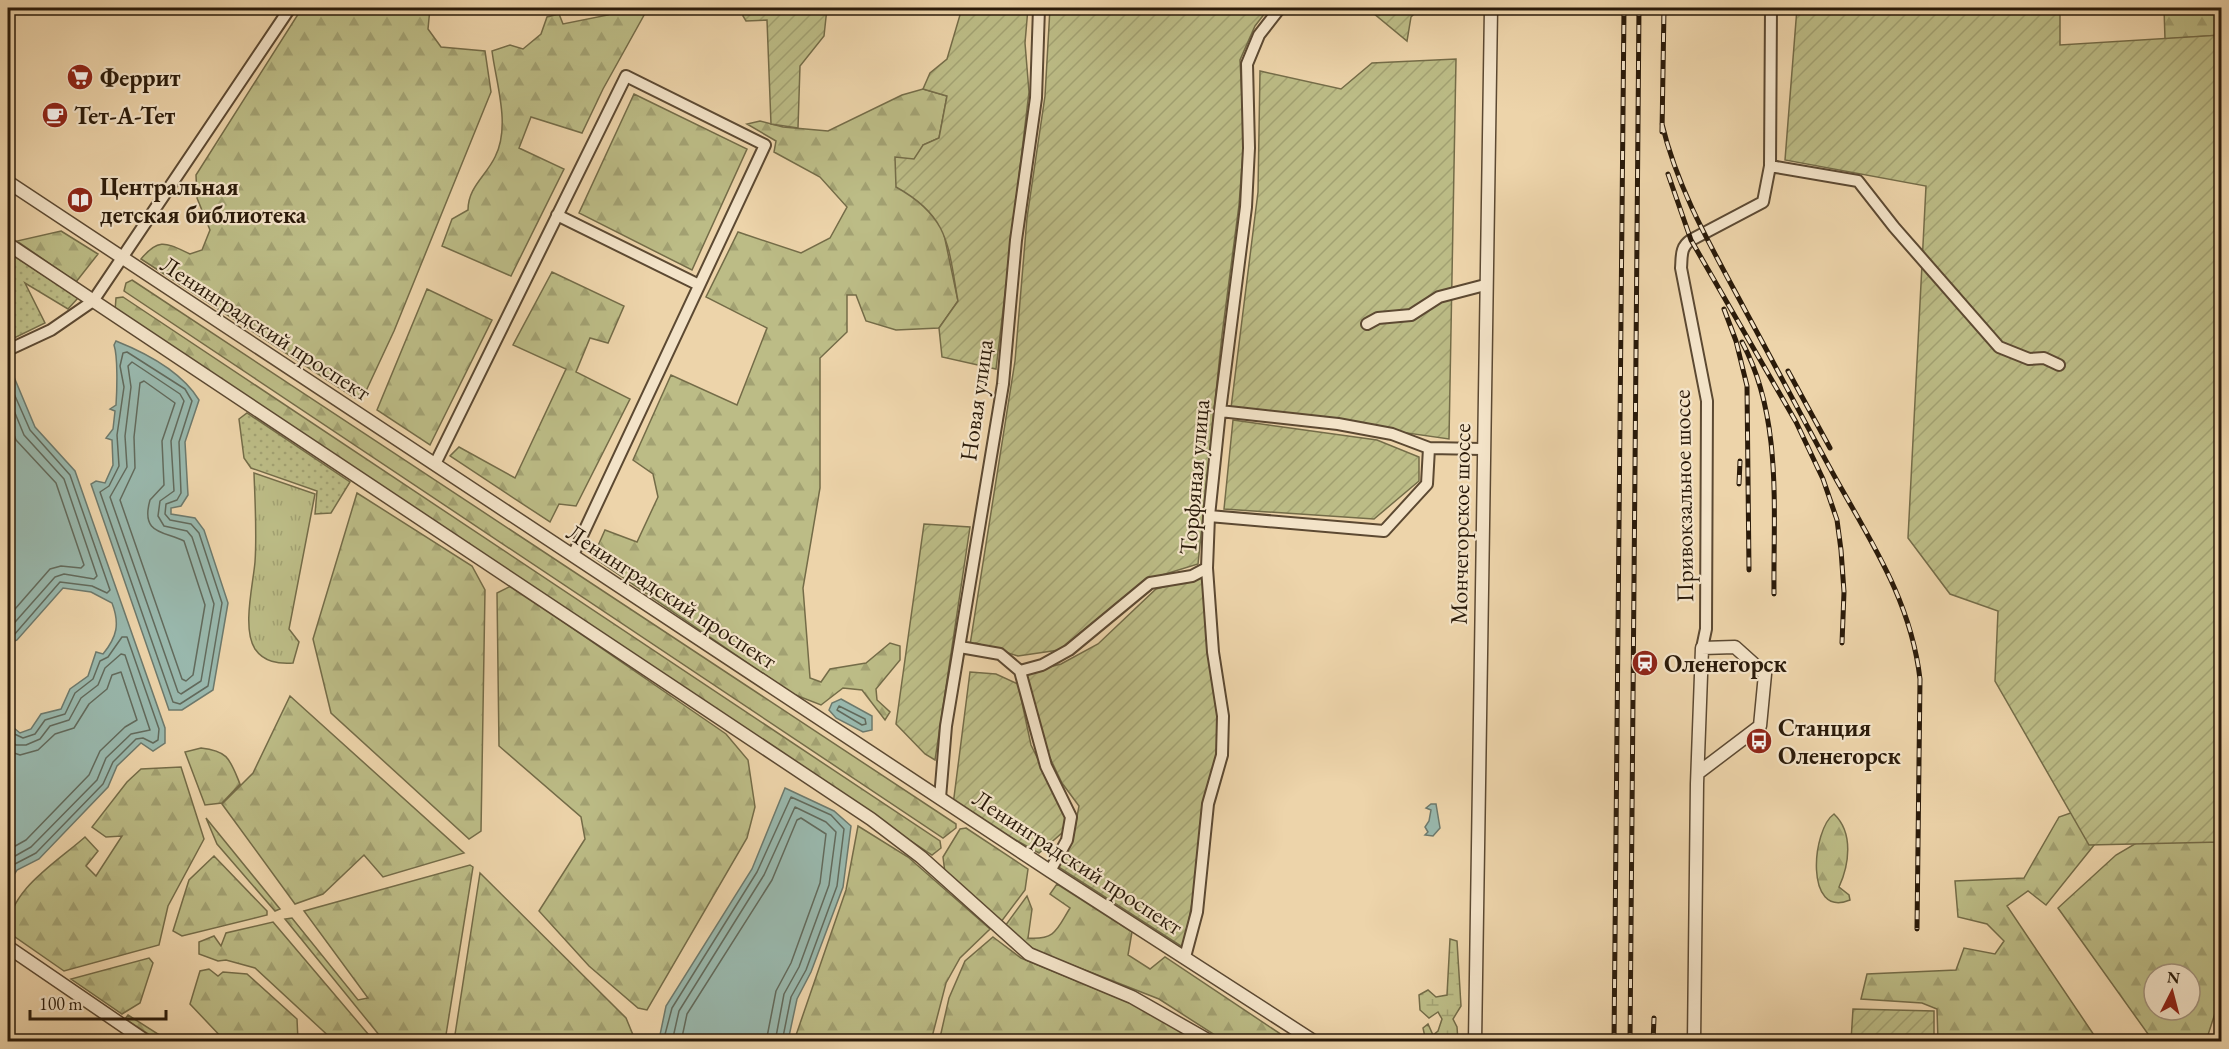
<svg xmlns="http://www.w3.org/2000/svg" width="2229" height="1049" font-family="'EB Garamond',serif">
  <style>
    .grass { fill: url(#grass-dots); stroke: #746c48; stroke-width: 1.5 }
    .forest { fill: url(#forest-firs); stroke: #746c48; stroke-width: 1.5; fill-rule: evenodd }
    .wetland { fill: url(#wetland-marsh); stroke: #746c48; stroke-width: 1.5 }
    .park { fill: url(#park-tufts); stroke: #746c48; stroke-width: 1.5 }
    .garden { fill: url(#garden-furrows); stroke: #746c48; stroke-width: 1.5 }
    .water { fill: #99b8ad; stroke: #6d796c; stroke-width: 1.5 }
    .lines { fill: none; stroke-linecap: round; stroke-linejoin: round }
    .shore { stroke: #626a5c; stroke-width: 1.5 }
    .minor-casing { stroke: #5c4932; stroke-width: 14 }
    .tertiary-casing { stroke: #5c4932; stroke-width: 15 }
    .minor { stroke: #f3e3c8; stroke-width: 10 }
    .tertiary { stroke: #f3e3c8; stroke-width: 12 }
    .rail-casing { stroke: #2b1b0a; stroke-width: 5 }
    .rail { stroke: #f3e3c8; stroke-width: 3; stroke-dasharray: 9; stroke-linecap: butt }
    .labels { text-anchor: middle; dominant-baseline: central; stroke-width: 4.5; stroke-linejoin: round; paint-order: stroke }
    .poi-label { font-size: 24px; font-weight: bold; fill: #2b1b0a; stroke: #f3e3c8; text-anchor: start }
    .street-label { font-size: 24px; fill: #2b1b0a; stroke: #f3e3c8 }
  </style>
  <defs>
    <pattern id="grass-dots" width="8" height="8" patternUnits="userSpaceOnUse" patternTransform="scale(1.5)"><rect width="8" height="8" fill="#bcbc86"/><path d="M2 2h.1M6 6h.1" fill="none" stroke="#a2a172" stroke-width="1.8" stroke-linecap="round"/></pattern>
    <pattern id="forest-firs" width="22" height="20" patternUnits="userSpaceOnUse" patternTransform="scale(1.5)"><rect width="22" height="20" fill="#bcbc86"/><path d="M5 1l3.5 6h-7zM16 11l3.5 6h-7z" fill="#a2a172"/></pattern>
    <pattern id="wetland-marsh" width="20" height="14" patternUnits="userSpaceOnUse" patternTransform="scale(1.5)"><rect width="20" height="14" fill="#bcbc86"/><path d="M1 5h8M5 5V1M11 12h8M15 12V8" fill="none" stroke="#a2a172"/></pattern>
    <pattern id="park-tufts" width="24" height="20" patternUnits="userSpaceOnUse" patternTransform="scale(1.5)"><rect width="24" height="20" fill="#bcbc86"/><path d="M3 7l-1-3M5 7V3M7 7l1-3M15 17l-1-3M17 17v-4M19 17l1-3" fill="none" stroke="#a2a172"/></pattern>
    <pattern id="garden-furrows" width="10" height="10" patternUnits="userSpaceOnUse" patternTransform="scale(1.5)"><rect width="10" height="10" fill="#bcbc86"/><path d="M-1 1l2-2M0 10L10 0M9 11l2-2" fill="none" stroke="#a2a172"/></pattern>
  </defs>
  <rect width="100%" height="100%" fill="#edd4aa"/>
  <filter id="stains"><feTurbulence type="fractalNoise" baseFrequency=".00333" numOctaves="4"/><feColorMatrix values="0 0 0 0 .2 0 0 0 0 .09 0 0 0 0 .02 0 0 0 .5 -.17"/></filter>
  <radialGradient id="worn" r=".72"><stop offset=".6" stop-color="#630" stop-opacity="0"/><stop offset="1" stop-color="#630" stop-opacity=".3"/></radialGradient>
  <path class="grass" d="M8,252L78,298L68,309L25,283L45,323L8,341Z
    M247,413L350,482L331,513L315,514L317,491L251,468L244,458L239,419Z"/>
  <path class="forest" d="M302,8H430L428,29L441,47L485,51L491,92L394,331L366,391L355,398L141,259C159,237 166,243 190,254L202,250L210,230L197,198L196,175Z
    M607,8H648L603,89L582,133L531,117L519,148L564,169L511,276L442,246L452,219L468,210C468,187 486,176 495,157C511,126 496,83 492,51L510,45L523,49L541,34L547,17L559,14L563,24L608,15Z
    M2164,8H2221V35L2165,39Z
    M923,89L947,96L939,138L923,145L917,199L942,225L958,301L939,328L896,330L866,321L856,295H847V332L820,358V488L803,588L810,678L821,682L830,669L866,663L890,643L900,646V660L876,689L877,700L890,712L885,720L862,690L843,688L821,705L793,694L593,557L605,530L637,542L658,497L653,474L633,460L671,375L737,405L767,328L706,297L738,232L801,253L830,238L847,207L820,177L774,152L776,141L747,124L760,121L783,127L828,131L902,95Z
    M634,94L747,149L692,270L579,213Z
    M61,231L98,254L76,282L17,241Z
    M552,272L624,306L608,343L590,338L576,372L630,399L576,506L559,504L550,522L450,456L459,447L515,478L566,369L513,345Z
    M132,280L956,824V828L943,838L124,291L126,283Z
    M427,289L492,320L430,445L377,410Z
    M123,297L940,841L941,848L932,855L115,311L116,298Z
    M357,493L472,566L485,590L481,831L469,839L331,713L313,639Z
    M511,586L726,734L748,760L755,807L747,838L647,1010L638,1008L589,966L539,911L585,839L581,817L499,746L497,593Z
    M290,696L464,853L383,877L364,855L323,894L295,904L222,804L253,773Z
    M201,748C229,751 230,760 240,784L222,803L205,805L185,752Z
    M181,767L204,839L168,906L159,945L64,971L8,932C7,891 57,862 85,837L98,851L86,866L96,876L122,836L106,837L92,827L127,782L141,769Z
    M2085,808L2103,834L2046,905L2028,891L2007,906L2098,1041H1938L1937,1009L1922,1003L1861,999L1867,974L1956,970L1964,948L1995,954L2004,941L1987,924L1958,917L1955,881L2024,878L2059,817Z
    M1834,814C1854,833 1849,865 1839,887L1849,895L1850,900C1804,919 1812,829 1834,814Z
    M206,818L280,909L275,911L217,844Z
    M2167,825L2221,826V975L2219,1001L2206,1041H2153L2058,908L2116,855ZM2154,974H2190V1010H2154Z
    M858,826L908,857L990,929L960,958L946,983L931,1041H794L846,890Z
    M966,828L1028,869L1025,890L1001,922L945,873L943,857L960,829Z
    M214,856L267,911V915L182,936L173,931L189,880Z
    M470,865L473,867L445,1041H384L285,919L292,918L358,1000L368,998L304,911Z
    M480,873L626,1018L633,1035L629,1041H454Z
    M1057,884L1132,932L1128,955L1150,969L1165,957L1291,1041H1224L1159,999L1036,951L1005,926L1027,896L1032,909L1028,938C1056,940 1057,929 1070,908L1050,894Z
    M273,922L374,1041H334L255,968L226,960L218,961L199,954V942L214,936L221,946L226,933Z
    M993,937L1021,958L1150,1011L1195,1041L939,1042L949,998L965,961Z
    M149,958L153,963L140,1003L122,1014L71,979Z
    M209,969L218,976L223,972L247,974L297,1019L298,1041H225L190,1004L200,971Z
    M128,1015L169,1041H159L125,1019Z"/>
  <path class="wetland" d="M1450,939L1457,941L1461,1006L1453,1019L1457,1027L1458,1041H1421L1425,1037L1423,1028L1428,1024L1433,1035L1438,1031L1442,1019L1438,1012L1429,1018L1420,1010L1419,995L1428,990L1436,997L1447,995Z"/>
  <path class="park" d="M254,473L315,494L289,629L299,642L293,663C278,664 264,662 255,649C242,629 253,585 255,562C257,533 255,502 254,473Z"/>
  <path class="garden" d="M743,8H827L824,36L800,66L798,128L771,124L767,20L746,21L743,16Z
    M953,8H1028L1025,43L1029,92L996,369L942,357L939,328L958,301C948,246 950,217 896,187L895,157L914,159L923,145L939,138L947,96L923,89L930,73L947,59L960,15Z
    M1050,8H1269L1255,26L1240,60L1244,139L1239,205L1222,335L1198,564L1146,580L1059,650L1018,656L976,643L970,645L1015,361L1027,218L1045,96Z
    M1367,8H1433V13L1417,11L1411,17L1407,41Z
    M1797,8H2060V45L2221,35V842L2089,845L1995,681L1998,611L1950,594L1908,538L1926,186L1785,160Z
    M1456,59L1449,439L1231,408L1258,192L1260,71L1341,89L1372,63Z
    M1233,420L1377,440L1419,457V481L1374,519L1224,509Z
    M924,524L970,527L935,760L925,754L896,724Z
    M1205,575L1218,702V756L1184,948L1057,866L1073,838L1079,806L1062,783L1037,731L1026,673L1061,664L1098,644L1156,589Z
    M970,672L996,674L1018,684L1031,745L1067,818L1063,832L1039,853L953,805Z
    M1853,1009L1934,1011V1041H1851Z"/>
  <path class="water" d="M116,341C146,353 182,372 199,400L185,442L188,495L181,506L171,508V514L195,518L204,530L228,603L213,690L182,710H169L91,484L96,481L105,483L113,465L112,440L106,438L113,429L115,411L110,409L116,405C117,390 118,357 114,345Z
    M8,373L14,377L35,427L75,471L165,728V743L153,751L141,743L117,766L108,787L39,859L17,870L8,884V723L20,733L31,729L41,714L61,709L70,689L88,676L96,652L103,654C117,637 120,624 112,603L91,592L63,588L17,640L8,644Z
    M841,699L872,716V730L863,732L836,718L829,710L832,703Z
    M785,788L834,811L851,826L843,887L811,972L797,999L788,1041H656L660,1035L666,1006L752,869Z
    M1431,804H1436L1440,828L1433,836L1425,835L1428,832L1425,827L1429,821L1431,810L1426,808Z"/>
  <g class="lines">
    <path class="shore" d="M127,352L185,389L192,401L179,442L181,493L177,500L166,504L165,514L170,520L191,524L199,533L222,603L208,686L180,704L173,702L100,492L109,486L119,466L117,435L124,387L120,366L123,353Z
      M132,362L180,394L184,401L171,441L174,491L160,501L158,516L164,526L187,531L192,537L214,604L201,681L181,694L178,692L110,497L127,467L125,436L131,387L128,366Z
      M8,380L30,430L70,475L110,590L107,593L92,586L60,582L14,635L8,638
      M144,381L175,403L162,441L164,485L150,500C140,535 165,531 184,541L205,605L193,675L186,681L182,679L120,500L135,468L134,437L140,383Z
      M8,396L24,435L64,479L97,576L94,579L64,574L55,577L8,630
      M8,420L16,440L56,483L84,565L81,568L61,566L50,569L8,617
      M839,706L865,719L866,724L862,725L837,710Z
      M8,731L23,738L35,734L45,720L65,714L75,693L93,679L100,661L108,657L122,637H127L159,729L158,740L153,743L143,738L136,739L113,762L103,784L36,853L13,865L8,873
      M8,740L16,745H26L40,739L50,726L69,720L81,698L98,685L105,668L121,654L125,655L150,730L131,734L106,758L97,780L31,847L8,860
      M8,751L20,755L38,750L55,734L74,728L89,704L107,689L112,675L121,672L137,720L125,727L100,751L89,775L26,840L8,850
      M663,1042L672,1008L757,872L791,797L831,815L844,829L837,886L806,970L791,997L782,1042
      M672,1042L679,1011L764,875L795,807L826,822L836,832L829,885L799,967L784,994L775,1042
      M681,1042L687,1014L772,880L797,820L801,818L826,834L820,883L791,963L776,991L766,1042"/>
    <defs>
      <path id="minor" d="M1770,166L1858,181L1894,227L1999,347L2029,359L2044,358L2059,365
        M557,215L699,285
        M1367,324L1378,318L1411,315L1439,297L1485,285
        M8,350L51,330L93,301L290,8
        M1220,411L1338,424L1392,434L1429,448L1482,449
        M435,464L626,76L765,145L573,555
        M1209,516L1384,531L1427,484L1429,448
        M960,647L1000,654L1020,671L1042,665L1069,650L1150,583L1192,576L1207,568
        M1702,648L1706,629L1707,401L1681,268C1682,257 1680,247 1691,240L1763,202L1770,166L1771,8
        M1020,671L1046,766L1071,817L1067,840L1050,871
        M940,798L946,726L1003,384L1016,240L1036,98L1039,8
        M1185,957L1197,912L1208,804L1222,755L1223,716L1213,652L1207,568L1209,516L1220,411L1246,207L1249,148L1247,64L1259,35L1280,8"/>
      <path id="tertiary" d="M8,182L1050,871L1315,1042
        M8,244L871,819L921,857L1029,954L1132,997L1211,1042
        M8,947L147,1042
        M1475,1042L1491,8
        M1694,1042L1697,784L1702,648L1735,647L1765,674L1760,726L1698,773"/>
    </defs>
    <use href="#minor" class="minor-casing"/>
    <use href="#tertiary" class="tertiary-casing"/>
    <use href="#minor" class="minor"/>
    <use href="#tertiary" class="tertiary"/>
    <defs>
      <path id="rail" d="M1662,124C1678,191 1713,250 1745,310C1776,367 1805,423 1836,479C1873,545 1911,602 1920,679L1917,929
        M1662,132L1664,8
        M1668,174L1691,240L1796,422L1823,479L1837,520L1841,550L1844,592L1842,643
        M1724,309L1736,341L1747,386L1749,570
        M1742,342C1783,418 1773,512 1774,594
        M1788,371L1830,448
        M1739,484L1740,461
        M1614,1042L1624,8
        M1630,1042L1639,8
        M1653,1042L1654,1018"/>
    </defs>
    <use href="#rail" class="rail-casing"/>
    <use href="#rail" class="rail"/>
  </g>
  <defs>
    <symbol id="supermarket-disc" viewBox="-11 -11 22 22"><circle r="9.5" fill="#8f2418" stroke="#f3e3c8"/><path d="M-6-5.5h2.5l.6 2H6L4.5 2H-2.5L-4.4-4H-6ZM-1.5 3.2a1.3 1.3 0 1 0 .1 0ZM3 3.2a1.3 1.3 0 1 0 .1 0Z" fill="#fff"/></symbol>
    <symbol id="cafe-disc" viewBox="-11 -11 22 22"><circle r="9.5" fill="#8f2418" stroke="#f3e3c8"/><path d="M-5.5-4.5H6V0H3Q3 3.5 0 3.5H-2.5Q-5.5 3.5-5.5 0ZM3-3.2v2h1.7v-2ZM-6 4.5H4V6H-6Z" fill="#fff"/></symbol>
    <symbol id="library-disc" viewBox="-11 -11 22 22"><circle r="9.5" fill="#8f2418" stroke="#f3e3c8"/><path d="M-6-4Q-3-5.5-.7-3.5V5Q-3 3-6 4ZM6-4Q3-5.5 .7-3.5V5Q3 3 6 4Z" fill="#fff"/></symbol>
    <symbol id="station-disc" viewBox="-11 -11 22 22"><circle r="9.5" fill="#8f2418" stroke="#f3e3c8"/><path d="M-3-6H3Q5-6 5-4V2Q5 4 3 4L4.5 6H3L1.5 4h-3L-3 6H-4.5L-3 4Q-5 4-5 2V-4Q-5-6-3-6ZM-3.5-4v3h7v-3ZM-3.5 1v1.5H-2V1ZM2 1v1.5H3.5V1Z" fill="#fff"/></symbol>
    <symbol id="bus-disc" viewBox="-11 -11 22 22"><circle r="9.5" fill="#8f2418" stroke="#f3e3c8"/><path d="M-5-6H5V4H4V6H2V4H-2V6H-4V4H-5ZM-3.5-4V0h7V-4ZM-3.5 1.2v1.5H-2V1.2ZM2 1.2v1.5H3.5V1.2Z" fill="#fff"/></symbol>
  </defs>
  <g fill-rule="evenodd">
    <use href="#supermarket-disc" x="65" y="62" width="30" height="30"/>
    <use href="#cafe-disc" x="40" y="100" width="30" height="30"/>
    <use href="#library-disc" x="65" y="185" width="30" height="30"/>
    <use href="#station-disc" x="1630" y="648" width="30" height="30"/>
    <use href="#bus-disc" x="1744" y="726" width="30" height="30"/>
  </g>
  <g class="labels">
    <g class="poi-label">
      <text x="100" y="77">Феррит</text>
      <text x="74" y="115">Тет-А-Тет</text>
      <text x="100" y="186">Центральная<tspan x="100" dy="28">детская библиотека</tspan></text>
      <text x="1664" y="663">Оленегорск</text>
      <text x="1778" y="727">Станция<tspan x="1778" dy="28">Оленегорск</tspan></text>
    </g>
    <g class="street-label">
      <text transform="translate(266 328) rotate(33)">Ленинградский проспект</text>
      <text transform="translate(976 400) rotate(-82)">Новая улица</text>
      <text transform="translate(1194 477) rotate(-85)">Торфяная улица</text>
      <text transform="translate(1683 496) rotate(-91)">Привокзальное шоссе</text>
      <text transform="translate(1460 524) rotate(-89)">Мончегорское шоссе</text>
      <text transform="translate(672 596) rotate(33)">Ленинградский проспект</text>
      <text transform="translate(1078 862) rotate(33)">Ленинградский проспект</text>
    </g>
  </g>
  <rect width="2229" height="1049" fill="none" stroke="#edd4aa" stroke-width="30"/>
  <rect x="9" y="9" width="2211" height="1031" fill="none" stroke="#2b1b0a" stroke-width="3"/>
  <rect x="15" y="15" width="2199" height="1019" fill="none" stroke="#2b1b0a" stroke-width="1.5"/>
  <g transform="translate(2172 992) rotate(6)"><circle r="28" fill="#f3e3c8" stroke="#a3937c" stroke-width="1.5"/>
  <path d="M0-4.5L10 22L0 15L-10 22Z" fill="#8f2418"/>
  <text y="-9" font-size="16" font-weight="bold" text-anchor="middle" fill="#2b1b0a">N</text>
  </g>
  <path d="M30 1010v9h136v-9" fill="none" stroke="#2b1b0a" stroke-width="3"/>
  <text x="39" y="1010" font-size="18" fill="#2b1b0a" stroke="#f3e3c8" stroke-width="4.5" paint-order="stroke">100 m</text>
  <rect width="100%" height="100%" filter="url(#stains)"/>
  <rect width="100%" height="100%" fill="url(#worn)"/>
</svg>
